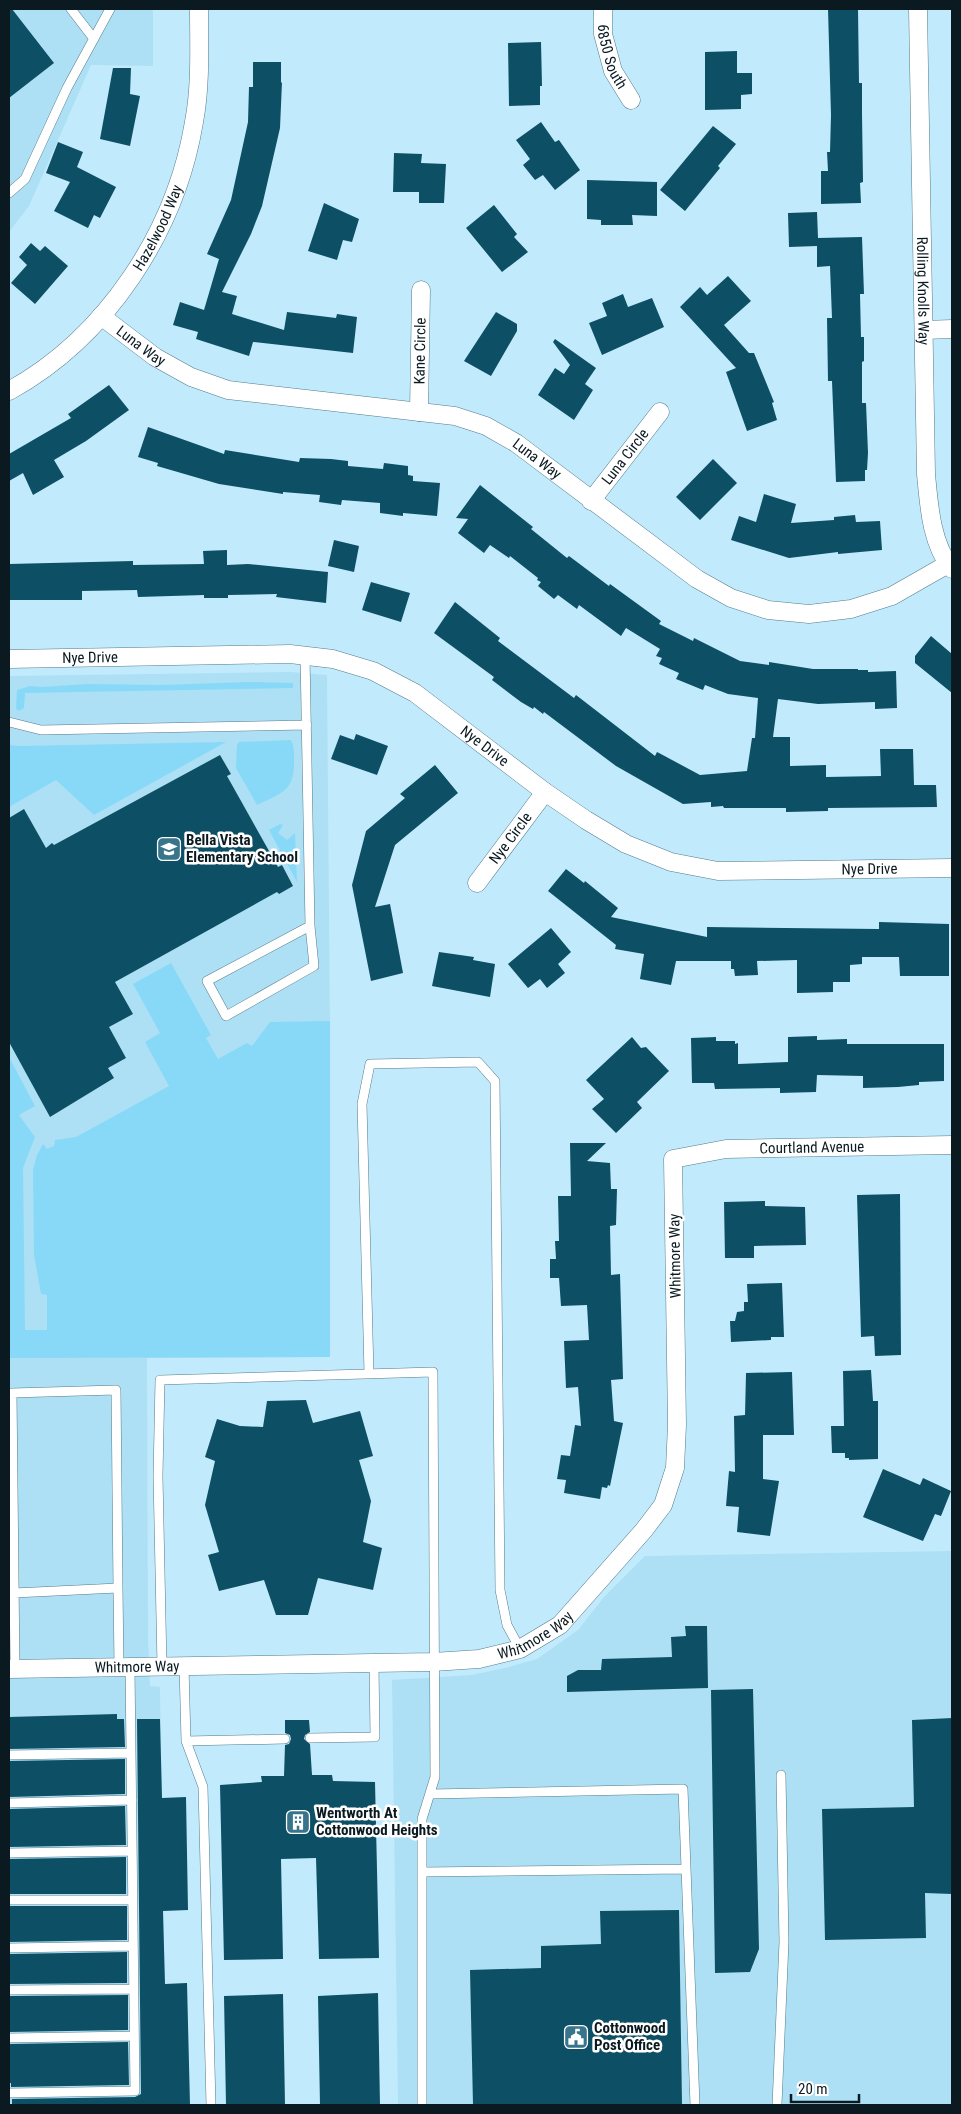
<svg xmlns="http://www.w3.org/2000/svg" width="961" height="2114" font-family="'Roboto Condensed',sans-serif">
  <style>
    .built { fill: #ade0f4 }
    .green { fill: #88d9f7 }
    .building { fill: #0d4f64 }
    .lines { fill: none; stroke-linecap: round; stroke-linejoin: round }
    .service-casing { stroke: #547b8a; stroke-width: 10 }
    .minor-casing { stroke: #547b8a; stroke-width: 19 }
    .service { stroke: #fff; stroke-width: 9 }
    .minor { stroke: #fff; stroke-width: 18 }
    .labels { text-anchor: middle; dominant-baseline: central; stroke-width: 5; stroke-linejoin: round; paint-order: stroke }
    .street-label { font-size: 15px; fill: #0a1a20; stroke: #fff }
    .poi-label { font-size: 15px; font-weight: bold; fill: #0a1a20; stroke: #fff; text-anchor: start }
  </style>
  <rect width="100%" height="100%" fill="#c1ebfc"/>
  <path class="built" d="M9,9H153V66L91,65L29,206L9,232Z
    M291,672L327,675L330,1030V1357L147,1358L148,1637L150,1686L160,1687L166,2105H9V676Z
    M952,1551V2105H398L392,1680L471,1675L505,1668L537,1659L578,1630L604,1597L645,1556Z"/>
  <path class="green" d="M249,682L293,683V688L25,693L24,708L19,711L16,709L17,690L30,686L42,687L87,684L160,685Z
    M291,740C295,748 294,756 294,764C294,792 279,794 257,805L236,768L237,745L239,742Z
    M226,742L94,815L56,780L9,807V745L20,746Z
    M280,824L283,825L278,833L287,840L295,833L297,882L269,830Z
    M171,963L211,1035L206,1038L218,1059L247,1043L252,1046L270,1022L330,1021V1357L9,1358V1057L35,1106L19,1115L35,1137L23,1168L25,1330H47V1295L41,1294L34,1255L33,1170L37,1155L43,1144L47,1149L54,1146L55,1140L76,1137L169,1086L145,1042L160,1033L133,984Z"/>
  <path class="building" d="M9,9H12L54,63L9,98Z
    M828,9H858L859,83H862V114L863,182L860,183L861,203L821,204V171H828L827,152H830L831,115Z
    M541,42L542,86H540V105L509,106L508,43Z
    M737,51V73H752V94L741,95V109L705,110V52Z
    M253,62H281V83L282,82L280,128L262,206L251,234L222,292L237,296L232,314L284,330L287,312L336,318L337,314L357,317L353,353L253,342L249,356L196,339L198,332L173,325L180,302L204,310L219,259L207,254L231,200L248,122L249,87H253Z
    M113,68H131L130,94L140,96L130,146L100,139Z
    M541,122L555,142L559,140L580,170L555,190L543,175L535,180L523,165L530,159L516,140Z
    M713,126L736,144L718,166L720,168L685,211L660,190Z
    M58,142L83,152L77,167L116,187L100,218L94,215L88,228L54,211L70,182L46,173Z
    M394,153L422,154L421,163L446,164L444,203H419V192H393Z
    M587,180L657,182V216L632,215L633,225H601V220L587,219Z
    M324,203L359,219L352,242L343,240L337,260L308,251Z
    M494,205L517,234L514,237L528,252L502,272L466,228Z
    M817,212L818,238L862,237L864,294H860L861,337H864V361L862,362V403H866L868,453L867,470H865V481L836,482L832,381H828L827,318H832L830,266L817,267V246L789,247L788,213Z
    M31,243L40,251L45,246L68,266L35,304L11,283L27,265L19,257Z
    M728,276L751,301L724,325L749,353H754L774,402L772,403L777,420L747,431L726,372L736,368L680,307L700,287L707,295Z
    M623,294L628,307L652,298L664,327L602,355L589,323L607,316L602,303Z
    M496,312L517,324V331L491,376L464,361Z
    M555,339L596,368L585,384L593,390L574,420L538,395L555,368L564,374L570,365L553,342Z
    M109,385L129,410L86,441L54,460L64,477L33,495L23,473L9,481V454L71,418L68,414Z
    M148,427L224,454L225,450L299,462L300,458L331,459L348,461V466L383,469L384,463L408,466V475L413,476V481L440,483L437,516L403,513V516L380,513V503L342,500L341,505L319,502L320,495L283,492V494L219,484L157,466L158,463L138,457Z
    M713,459L737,483L700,520L676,497Z
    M480,485L533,527L531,529L567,558L569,556L609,586L610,584L661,621L659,624L693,641L694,638L740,661L769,665V662L813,669H858V670H868V672L896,671L897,708L875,709V702L818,704L778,699L773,737H790V766L826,765V777L881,776L880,749H913L914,785H936L937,807L828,808V811L786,812V808H724L723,806L711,807V802L683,804L616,766L544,712L543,714L534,707L533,709L521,702L492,680L494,677L434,633L455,602L500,638L498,641L574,698L576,695L655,756L657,752L659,753L700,775L747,771L752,738H755L758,698L728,694L705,685L703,690L676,679L679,673L659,664L662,658L656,656L660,649L626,628L621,636L579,605L577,609L558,595L554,599L538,586L541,582L537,580L538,578L510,556L509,558L490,545L484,553L458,533L468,519L456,518Z
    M764,494L796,504L791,523L834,520V517L855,515L856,522L880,521L882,550L838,554V552L789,558L731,540L739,516L756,522Z
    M334,540L359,546L354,572L328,566Z
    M227,550V565L248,564L328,572L326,603L276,597L277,594L228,595V598H204V595L138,597L137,590L82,591V600H9V564L133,561V565L204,564L203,551Z
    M371,582L410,593L401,622L362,610Z
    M931,636L952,654V693L915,663V656Z
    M356,734L388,746L377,775L331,759L340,735L354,740Z
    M220,755L231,774L227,776L278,867L282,865L293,886L279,894L277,892L115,982L133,1014L109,1027L126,1058L108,1068L114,1078L50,1117L9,1042V818L24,809L46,848L52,843L54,845Z
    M435,765L458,793L395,845L375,907L390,904L403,973L371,981L352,885L366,831L405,798L400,794Z
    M566,869L584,883L585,881L618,908L611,917L707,937V927L879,929V922L949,924V976H900L899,957H862V964L850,965V982H833V992L797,993V960L757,961L758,975L735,976L734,969H731V961H676L671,985L640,979L644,954L615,949L616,945L548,891Z
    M551,928L571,952L558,964L565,973L547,988L540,979L528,988L508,964Z
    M439,952L474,957L473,960L495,964L490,997L432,986Z
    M817,1036V1040L847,1039V1044H944V1081L919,1082V1085L898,1087L863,1088V1076L817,1075L816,1092L780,1093V1088L715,1089L714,1083H692L691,1038L716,1037V1041H735V1044L738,1043V1064L788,1062V1037Z
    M632,1037L641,1048L646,1047L669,1071L637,1102L642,1108L616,1133L592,1109L604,1099L586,1080Z
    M570,1143H606L587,1161L610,1163L611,1189H617L616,1225L610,1226L611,1275L620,1274L623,1379L611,1380L614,1421L623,1423L610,1486L608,1485L607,1488L602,1487L600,1499L564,1493L566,1480L557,1479L561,1455L570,1456L575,1425L581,1426L578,1387L566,1388L564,1341L589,1340L587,1305L561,1306L559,1278H550V1259H556L555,1241H559L558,1196H571Z
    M900,1194L901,1355L875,1356L874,1336L861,1337L857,1195Z
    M765,1201V1206L805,1207L806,1245L754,1246V1258H725L724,1202Z
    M782,1283L784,1337H771V1340L731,1342L730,1321H735L737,1312L744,1311V1302H748L747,1284Z
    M871,1370L873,1401H878V1459L849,1460V1458H845V1453H832L831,1426H844L843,1371Z
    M792,1372L794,1435H763V1479L779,1481L770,1536L737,1532L739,1507L726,1506L729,1471L735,1472L734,1416L745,1415L746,1373Z
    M306,1400L313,1423L360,1411L373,1456L359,1460L371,1501L363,1542L382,1548L373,1590L318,1578L308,1615H276L264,1580L219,1591L208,1555L219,1552L205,1505L215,1461L205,1457L217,1419L240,1426L263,1427L267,1401Z
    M883,1469L920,1485L923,1478L951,1491L941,1516L935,1514L923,1541L863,1517Z
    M685,1626H707L708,1688L567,1692V1676L578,1670H601L602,1659L672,1657L671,1637L686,1636Z
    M753,1689L759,1949L750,1972L715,1973L711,1690Z
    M117,1714V1719H124L125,1747L9,1749V1717Z
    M952,1718V1894L925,1893L926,1938L825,1940L822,1809L914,1807L912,1720Z
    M137,1719H160L162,1798L186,1797L188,1910L163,1911L165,1984L187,1983L190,2105H12V2099L135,2097L141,2094Z
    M285,1720H309L310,1732L305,1735L304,1739L310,1744L312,1775H332L333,1781L375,1782L379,1958L319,1959L316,1858L281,1859L283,1959L224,1960L220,1785L262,1782L261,1776H284L285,1745L289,1744L291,1739L290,1735L285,1733Z
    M125,1759V1794L9,1797V1761Z
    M125,1806L126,1845L9,1847V1809Z
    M126,1857V1894H9V1859Z
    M9,1906H127V1940L9,1942Z
    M679,1910L682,2105H473L470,1970L541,1968V1946L601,1944L600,1911Z
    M127,1952V1983L9,1984V1954Z
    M378,1993L380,2105H320L318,1996Z
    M283,1994L285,2105H226L224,1996Z
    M128,1995V2030L9,2032V1996Z
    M128,2042L129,2085L11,2087V2083H9V2044Z"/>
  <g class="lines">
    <defs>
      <path id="service" d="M71,9L94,39
        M9,193L25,179L67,88L110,9
        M305,655L310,926L314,966L226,1016L207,981L310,926
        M9,722L41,730L307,725
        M369,1373L362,1104L370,1064L478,1062L495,1081L500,1590L507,1625L520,1649
        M118,1588L119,1667
        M9,1593H14L118,1588L116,1390L12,1393C13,1485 14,1577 15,1669
        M162,1666L158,1476L160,1380L433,1372L435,1777L422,1819V2105
        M184,1666L186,1741L285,1739
        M310,1738L375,1737L374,1664
        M186,1741L203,1787L211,2105
        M9,1755L131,1753
        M430,1794L683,1789L695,2105
        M9,1803L132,1800
        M9,1853L132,1851
        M422,1872L686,1869
        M9,1900H132
        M9,1948L133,1946
        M9,1990L134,1989
        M9,2038L134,2036
        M9,2093L135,2091L130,1667
        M777,2105L784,1942L781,1775"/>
      <g id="minor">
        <path id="s1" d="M603,9V34L613,71L631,100"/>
        <path id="s2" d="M918,9L926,474C929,505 931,544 952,569"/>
        <path id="s3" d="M101,316L155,357L191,377L228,390L455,416L486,426L516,443L697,579L731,598L768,610L809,614L851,609L892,596L948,564"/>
        <path d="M924,330L952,329"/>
        <path id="s4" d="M9,391C107,337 176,231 194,122C201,85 199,46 199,9"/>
        <path id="s5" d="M419,412L421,290"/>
        <path id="s6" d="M591,501L660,412"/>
        <path id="s7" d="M9,659L290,654L333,659L373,671L415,693L545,792L586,820L626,844L671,862L718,871L952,868"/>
        <path id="s8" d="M477,883L545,792"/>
        <path id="s9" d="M9,1669L433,1662L479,1659L520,1649L560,1625L644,1530L663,1505L675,1468L677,1425L673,1159L726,1149L952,1145"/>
      </g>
    </defs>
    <use href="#service" class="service-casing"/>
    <use href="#minor" class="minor-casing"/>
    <use href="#service" class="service"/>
    <use href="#minor" class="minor"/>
  </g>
  <defs>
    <symbol id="school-square" viewBox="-11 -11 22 22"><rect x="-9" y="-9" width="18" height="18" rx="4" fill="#38758b" stroke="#fff"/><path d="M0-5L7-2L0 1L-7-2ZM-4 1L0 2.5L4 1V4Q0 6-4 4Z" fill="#fff"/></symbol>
    <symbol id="building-square" viewBox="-11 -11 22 22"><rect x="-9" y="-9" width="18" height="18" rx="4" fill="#38758b" stroke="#fff"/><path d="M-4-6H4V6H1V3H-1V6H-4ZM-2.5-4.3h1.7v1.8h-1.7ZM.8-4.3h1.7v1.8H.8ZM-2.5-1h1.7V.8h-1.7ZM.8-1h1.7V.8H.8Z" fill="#fff"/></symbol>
    <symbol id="civic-square" viewBox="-11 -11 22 22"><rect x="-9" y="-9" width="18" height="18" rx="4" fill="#38758b" stroke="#fff"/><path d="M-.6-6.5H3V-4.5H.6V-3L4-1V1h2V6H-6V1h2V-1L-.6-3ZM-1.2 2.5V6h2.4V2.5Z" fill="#fff"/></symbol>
  </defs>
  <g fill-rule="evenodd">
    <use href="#school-square" x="155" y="835" width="28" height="28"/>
    <use href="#building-square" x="284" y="1808" width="28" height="28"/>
    <use href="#civic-square" x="562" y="2023" width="28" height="28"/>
  </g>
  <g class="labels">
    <g class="street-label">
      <text stroke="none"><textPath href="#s1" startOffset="49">6850 South</textPath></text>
      <text stroke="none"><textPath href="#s4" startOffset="225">Hazelwood Way</textPath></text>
      <text stroke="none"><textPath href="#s2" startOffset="282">Rolling Knolls Way</textPath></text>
      <text stroke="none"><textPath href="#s3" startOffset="50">Luna Way</textPath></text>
      <text stroke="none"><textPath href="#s5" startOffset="61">Kane Circle</textPath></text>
      <text stroke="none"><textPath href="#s6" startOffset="56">Luna Circle</textPath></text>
      <text stroke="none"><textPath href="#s3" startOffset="470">Luna Way</textPath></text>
      <text stroke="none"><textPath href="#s7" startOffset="81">Nye Drive</textPath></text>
      <text stroke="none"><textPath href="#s7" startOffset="501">Nye Drive</textPath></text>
      <text stroke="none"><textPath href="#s8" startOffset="56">Nye Circle</textPath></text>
      <text stroke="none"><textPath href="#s7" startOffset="921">Nye Drive</textPath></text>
      <text stroke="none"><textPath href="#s9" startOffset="1205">Courtland Avenue</textPath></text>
      <text transform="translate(675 1256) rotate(-91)">Whitmore Way</text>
      <text stroke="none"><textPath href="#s9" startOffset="532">Whitmore Way</textPath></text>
      <text stroke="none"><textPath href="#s9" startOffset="128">Whitmore Way</textPath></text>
    </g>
    <g class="poi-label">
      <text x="186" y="840">Bella Vista<tspan x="186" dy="17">Elementary School</tspan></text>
      <text x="316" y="1813">Wentworth At<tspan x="316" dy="17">Cottonwood Heights</tspan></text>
      <text x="594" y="2028">Cottonwood<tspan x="594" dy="17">Post Office</tspan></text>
    </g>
  </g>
  <rect width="961" height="2114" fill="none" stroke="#0a1a20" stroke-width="20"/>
  <path d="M791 2094v8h68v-8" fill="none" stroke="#0a1a20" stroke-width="2.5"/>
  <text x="798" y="2094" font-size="15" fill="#0a1a20" stroke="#ffffff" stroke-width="4" paint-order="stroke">20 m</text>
</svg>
